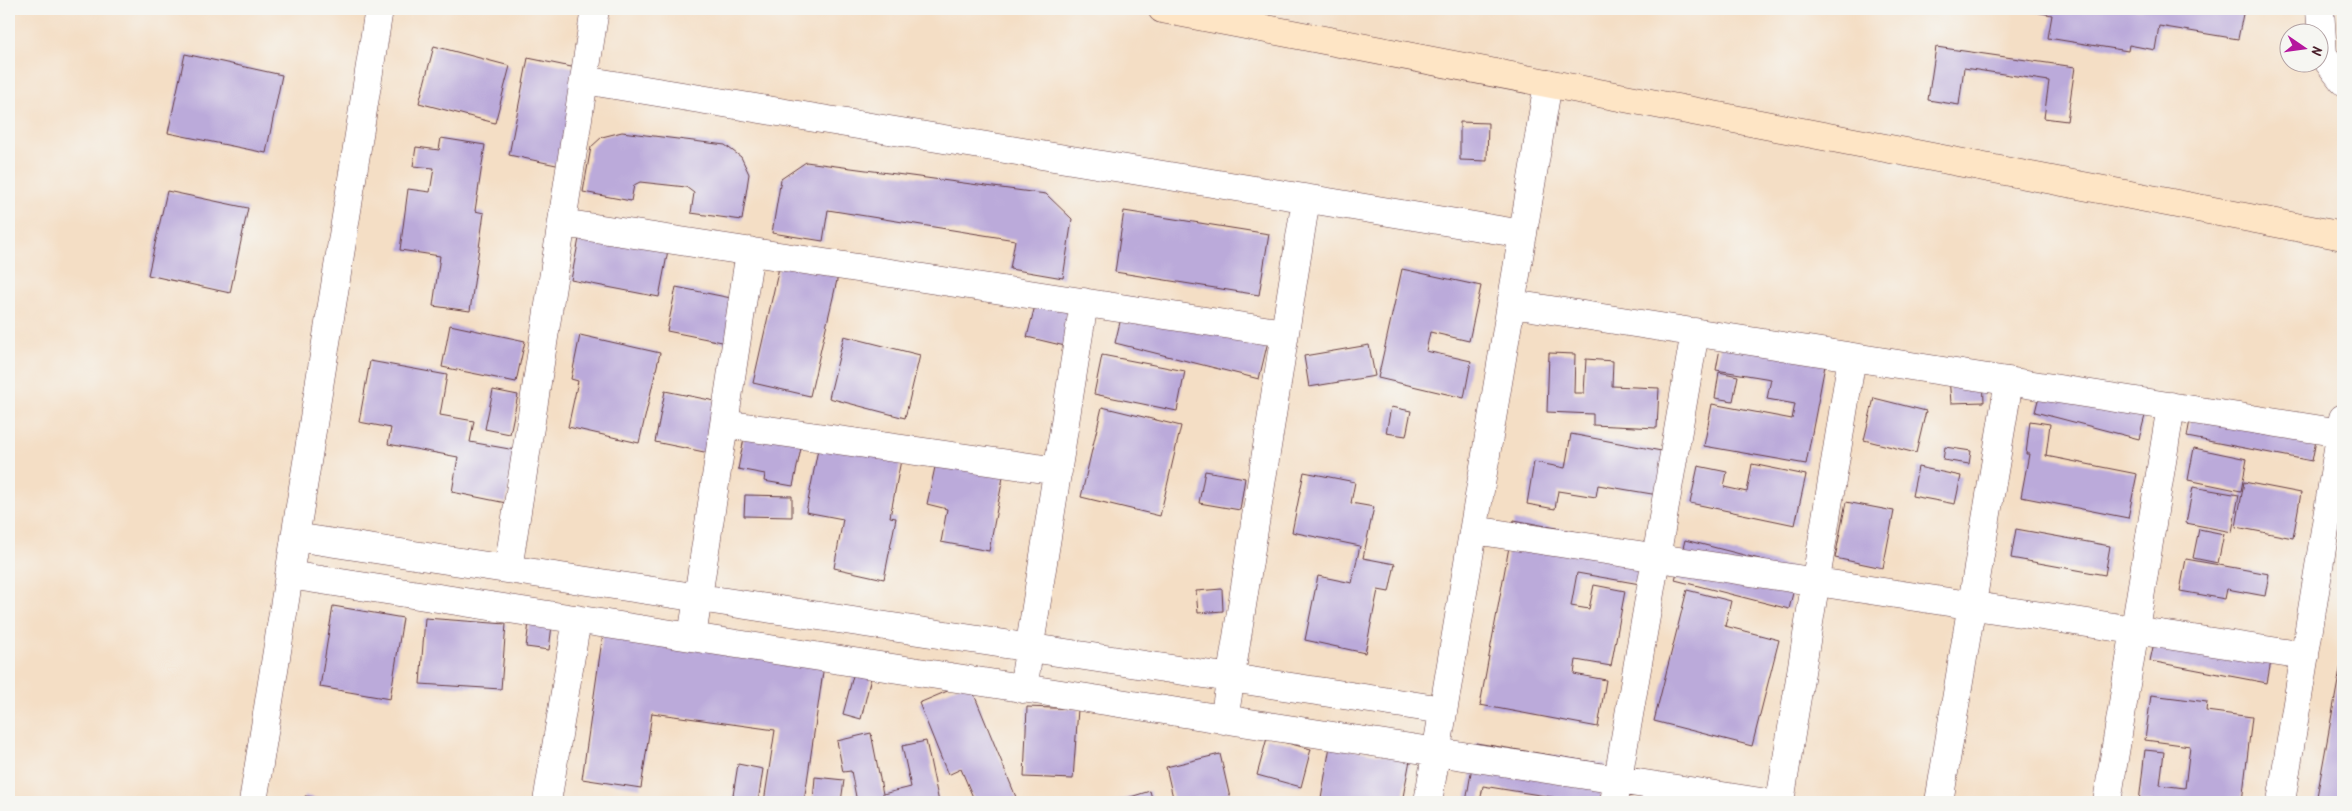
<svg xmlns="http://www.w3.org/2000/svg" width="2352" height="811" font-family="Kalam,sans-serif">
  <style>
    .building { fill: #bbaada }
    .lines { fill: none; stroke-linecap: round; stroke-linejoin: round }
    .minor-casing { stroke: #643c42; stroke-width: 29 }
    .secondary-casing { stroke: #643c42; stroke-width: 29 }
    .minor { stroke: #fff; stroke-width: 28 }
    .secondary { stroke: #fee5c5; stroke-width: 28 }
  </style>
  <rect width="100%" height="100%" fill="#f6f6f2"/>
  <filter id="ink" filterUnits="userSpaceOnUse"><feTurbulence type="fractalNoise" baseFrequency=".02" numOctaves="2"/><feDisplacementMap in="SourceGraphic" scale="10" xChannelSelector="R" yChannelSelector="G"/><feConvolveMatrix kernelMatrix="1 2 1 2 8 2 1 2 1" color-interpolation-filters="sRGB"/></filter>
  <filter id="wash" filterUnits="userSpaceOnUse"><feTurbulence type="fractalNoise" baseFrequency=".0096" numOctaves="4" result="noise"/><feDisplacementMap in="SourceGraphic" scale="20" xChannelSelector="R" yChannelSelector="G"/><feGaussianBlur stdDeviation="1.12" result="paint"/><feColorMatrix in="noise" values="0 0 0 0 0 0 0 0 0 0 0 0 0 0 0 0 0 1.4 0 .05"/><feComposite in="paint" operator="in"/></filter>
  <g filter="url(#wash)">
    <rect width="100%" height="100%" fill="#f4dec5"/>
    <g id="blocks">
      <path class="building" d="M2019,9H2244L2238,39L2159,26L2155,50L2129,45L2128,51L2048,38L2052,15Z
        M434,46L510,66L495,123L419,103Z
        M1936,47L2075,67L2067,121L2044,118L2049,81L1964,68L1959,105L1928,100Z
        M185,54L282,75L266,153L168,133Z
        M528,58L581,69L561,166L509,155Z
        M1460,122L1488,123L1487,161L1460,160Z
        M622,132L725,145L741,157L749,174L742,220L691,213L694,193L686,187L640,182L634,185L631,201L583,192L591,147L602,137Z
        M441,138L485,145L475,211L484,213L470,311L433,306L440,256L400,250L408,189L430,192L434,168L413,166L416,147L439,150Z
        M806,162L1046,194L1072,219L1063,278L1010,269L1015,240L828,210L823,241L772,233L781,179Z
        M167,191L248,208L230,293L148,275Z
        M1124,211L1269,234L1259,295L1115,272Z
        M582,223L670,240L659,297L571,280Z
        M783,250L841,263L810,396L753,383Z
        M1402,269L1481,286L1469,341L1430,332L1426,351L1471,361L1464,398L1378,378Z
        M676,287L736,299L727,343L667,331Z
        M1126,297L1270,333L1259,379L1115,343Z
        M1037,298L1074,307L1065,346L1027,337Z
        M450,325L525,341L516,382L442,367Z
        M1724,327L1829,345L1806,464L1704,446L1712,404L1792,419L1795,404L1767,399L1771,379L1716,370Z
        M580,335L660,353L639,443L568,427L578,381L571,379Z
        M844,336L920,355L905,418L829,398Z
        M1369,345L1375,376L1309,387L1304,356Z
        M1549,353L1575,354L1574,393H1584L1586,359L1613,361L1612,386L1659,388L1657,428L1593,425V414L1547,412Z
        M1102,355L1185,371L1177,411L1094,394Z
        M370,361L447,375L440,415L474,421L470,442L515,450L506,503L452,492L458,457L388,444L391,428L359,422Z
        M1719,372L1738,376L1733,401L1715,398Z
        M1983,375L1984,402L1951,403L1949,377Z
        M2043,380L2147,408L2139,439L2035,412Z
        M493,390L518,395L510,434L485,429Z
        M665,391L730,404L719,455L655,442Z
        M1874,398L1926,411L1916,453L1864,440Z
        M1102,407L1181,426L1160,516L1081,497Z
        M1391,407L1411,411L1406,436L1386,433Z
        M2192,409L2320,420L2312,461L2187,437Z
        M2030,421L2050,424L2046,456L2137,474L2128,518L2021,497L2029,454H2026Z
        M747,423L804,434L793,486L764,481L765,474L738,469Z
        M1571,434L1672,453L1664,496L1598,485L1596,497L1558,491L1555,509L1527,504L1534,462L1565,468Z
        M819,444L901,460L890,517L896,518L884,579L834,568L843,519L806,512Z
        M1945,447L1971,451L1969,464L1943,460Z
        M2194,448L2247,459L2241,491L2188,480Z
        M937,458L1004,472L989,551L941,542L947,509L927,504Z
        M1752,464L1806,475L1795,525L1690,503L1698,466L1727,472L1724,487L1747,492Z
        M1918,467L1961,476L1955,504L1912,496Z
        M1205,471L1245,478L1240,510L1199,503Z
        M1304,472L1355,482L1351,503L1374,507L1363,558L1395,564L1389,592L1378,590L1365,653L1305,640L1318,576L1352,583L1360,546L1292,532Z
        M2244,482L2301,493L2293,538L2236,527Z
        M2193,487L2239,495L2232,532L2186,523Z
        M745,495L792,496V517L744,516Z
        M1846,502L1894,511L1883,568L1835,558Z
        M1514,520L1647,545L1640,584L1577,573L1571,606L1589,609L1594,585L1625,591L1611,666L1576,660L1574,674L1606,680L1598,727L1480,705Z
        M2016,529L2110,546L2105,575L2011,558Z
        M2199,529L2224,534L2218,563L2193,558Z
        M1685,540L1799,569L1789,609L1675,580Z
        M2186,559L2269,574L2265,596L2227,589L2225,599L2180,591Z
        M1222,589L1223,611L1198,613L1196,591Z
        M1687,590L1731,601L1725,626L1779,640L1752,746L1654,721Z
        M333,606L403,618L390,699L320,687Z
        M425,618L506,624L501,689L420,684Z
        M529,622L552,625L549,650L526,647Z
        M2158,624L2274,645L2267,683L2150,661Z
        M603,633L824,665L804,802H764L775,730L652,713L641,788L582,779Z
        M2342,659L2343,802H2316Z
        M855,668L872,673L861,719L843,714Z
        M969,682L1018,802H975L961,769L948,775L919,703Z
        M2151,695L2207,702L2206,711L2252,717L2242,802H2139L2145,750L2164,752L2160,785L2185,788L2190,746L2145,740Z
        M1027,707L1078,709L1073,779L1024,777Z
        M871,733L883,794L911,787L902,746L926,741L939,802H857L851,771L843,772L837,741Z
        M1267,738L1311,749L1301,787L1257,775Z
        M1476,743L1606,764L1600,802H1583L1483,786L1480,802H1466Z
        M1330,746L1410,760L1402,802H1339L1321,799Z
        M1220,754L1231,802H1174L1166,767Z
        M738,764L763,769L758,802H732Z
        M815,777L844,780L841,802H813Z
        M1150,791L1153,802H1114Z
        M305,796L332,801V802H304Z"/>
    </g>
  </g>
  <g filter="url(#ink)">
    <use href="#blocks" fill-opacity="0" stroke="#643c42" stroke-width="1"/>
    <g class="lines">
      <defs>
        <path id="minor" d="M2320,9L2323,55L2343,81
          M584,80L1523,234
          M562,223L1284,333
          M1512,304L2341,433
          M724,424L1058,471
          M1474,530L2305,656
          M295,537L1443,710
          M508,569L595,9
          M289,575L1761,802
          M692,637L750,251
          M1023,689L1084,302
          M1224,720L1306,199
          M253,802L379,9
          M547,802L577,619
          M1428,802L1548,83
          M1614,802L1695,332
          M1780,802L1852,357
          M1939,802L2009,381
          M2107,802L2171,406
          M2281,802L2343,418"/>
        <path id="secondary" d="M1162,9L2343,236"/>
      </defs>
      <use href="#minor" class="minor-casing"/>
      <use href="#secondary" class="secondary-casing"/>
      <use href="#minor" class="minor"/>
      <use href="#secondary" class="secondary"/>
    </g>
  </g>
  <rect width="2352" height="811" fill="none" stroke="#f6f6f2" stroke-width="30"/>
  <g transform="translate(2304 48) rotate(103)"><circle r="24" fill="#f6f6f2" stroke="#b1a0a2"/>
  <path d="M0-4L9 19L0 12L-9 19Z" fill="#b5179e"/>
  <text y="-8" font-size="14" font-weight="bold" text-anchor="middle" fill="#4a1f2b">N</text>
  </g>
</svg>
